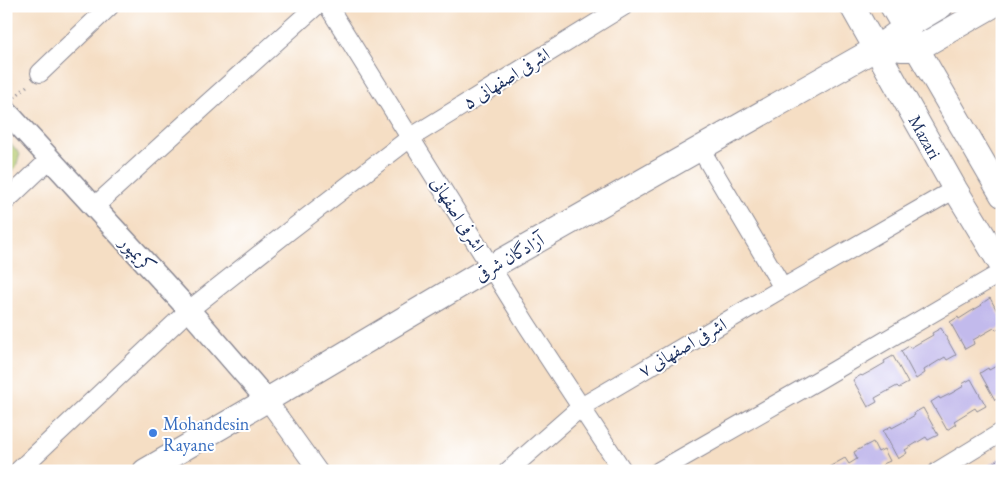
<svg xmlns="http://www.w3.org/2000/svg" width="1008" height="477" font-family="'EB Garamond',Amiri,serif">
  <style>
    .green { fill: #b2c76b; stroke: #667b64 }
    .building { fill: #c2baec }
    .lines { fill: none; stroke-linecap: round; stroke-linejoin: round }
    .minor-casing { stroke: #888691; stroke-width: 20 }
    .tertiary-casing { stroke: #888691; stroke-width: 24 }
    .secondary-casing { stroke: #888691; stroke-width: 26 }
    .path { stroke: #888691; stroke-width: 3; stroke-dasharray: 1 4; stroke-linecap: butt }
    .minor { stroke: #fff; stroke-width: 18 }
    .tertiary { stroke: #fff; stroke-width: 21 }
    .secondary { stroke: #fff; stroke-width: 24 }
    .shop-dot { fill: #3f7fe0; stroke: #fff; stroke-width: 2 }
    .labels { text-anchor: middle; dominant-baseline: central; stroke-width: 4; stroke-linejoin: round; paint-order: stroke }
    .street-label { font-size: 18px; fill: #1b2f5e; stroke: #fff }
    .shop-label { font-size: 18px; fill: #366cbe; stroke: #fff; text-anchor: start }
  </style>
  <rect width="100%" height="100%" fill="#fff"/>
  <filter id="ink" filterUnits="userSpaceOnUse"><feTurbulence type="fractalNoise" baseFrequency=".02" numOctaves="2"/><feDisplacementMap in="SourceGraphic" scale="10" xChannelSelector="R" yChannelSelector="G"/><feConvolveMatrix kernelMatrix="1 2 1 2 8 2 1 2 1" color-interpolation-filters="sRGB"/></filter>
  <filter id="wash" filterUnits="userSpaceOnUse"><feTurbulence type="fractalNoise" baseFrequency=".0096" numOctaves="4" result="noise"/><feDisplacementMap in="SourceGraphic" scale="20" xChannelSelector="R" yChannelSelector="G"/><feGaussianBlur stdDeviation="1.12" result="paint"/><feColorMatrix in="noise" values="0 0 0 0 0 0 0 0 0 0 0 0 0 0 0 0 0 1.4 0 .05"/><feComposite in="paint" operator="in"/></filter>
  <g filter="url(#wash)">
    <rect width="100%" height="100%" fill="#f5dec4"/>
    <path class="green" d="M6,139L20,154L16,167L6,176Z"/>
    <g id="blocks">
      <path class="building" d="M990,298L1002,320V327L996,330L994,328L973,340L974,344L965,349L950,322L958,317L959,319L970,312L982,305L981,304Z
        M941,328L956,355L947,360L945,357L924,370L925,373L916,379L901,351L909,346L910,348L933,335L932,333Z
        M893,356L908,383L899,388L897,386L875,398L877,402L868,407L853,380L861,375L862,376L873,370L885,363L884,361Z
        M1002,363V397L995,400L980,373L988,368L989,370Z
        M971,379L986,406L977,411L975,408L954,421L956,424L947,430L931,402L939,397L940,399L952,393L964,386L962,384Z
        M923,408L938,435L928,440L926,437L905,450L907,453L898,459L883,431L891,426L892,428L903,422L915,415L914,413Z
        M873,442L878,452L884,449L890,461L883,464L884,468L880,471H831L829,467L845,458L849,464L857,459L854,452Z
        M1002,457V471H978L989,465Z"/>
    </g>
  </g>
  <g filter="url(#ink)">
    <use href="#blocks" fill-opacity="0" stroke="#888691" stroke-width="1"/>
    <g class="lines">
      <defs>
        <path id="minor" d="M328,6L527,325L623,471
          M40,73L110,6
          M700,148L783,288
          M6,201L50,159
          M94,207L207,104L316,6
          M267,400L318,471
          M18,471L189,310L289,231L410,138L624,6
          M508,471L581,407L783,288L955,189
          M659,471L820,379L1002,272
          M938,471L1002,432"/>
        <path id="tertiary" d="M6,111L189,310L267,400"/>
        <g id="secondary">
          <path id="s1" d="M852,6L955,189L1002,266"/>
          <path d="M892,6L1002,195"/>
          <path d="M901,49H917L992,6"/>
          <path d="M145,471L267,400L491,267L877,48L904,28L941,6"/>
        </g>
      </defs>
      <use href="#minor" class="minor-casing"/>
      <use href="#tertiary" class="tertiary-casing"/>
      <use href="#secondary" class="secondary-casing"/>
      <path class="path" d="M15,97L29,84"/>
      <use href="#minor" class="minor"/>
      <use href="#tertiary" class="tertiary"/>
      <use href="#secondary" class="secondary"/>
    </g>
  </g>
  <circle class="shop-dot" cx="153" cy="433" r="5"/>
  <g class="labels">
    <g class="street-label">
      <text transform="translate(506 78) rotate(-32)">اشرفی اصفهانی ۵</text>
      <text stroke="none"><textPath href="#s1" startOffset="150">Mazari</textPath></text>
      <text transform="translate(458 214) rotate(58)">اشرفی اصفهانی</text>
      <text transform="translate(138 254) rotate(47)">کریمپور</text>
      <text transform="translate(509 257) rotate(-30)">آزادگان شرقی</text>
      <text transform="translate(682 347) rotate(-30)">اشرفی اصفهانی ۷</text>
    </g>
    <g class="shop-label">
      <text x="163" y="423">Mohandesin<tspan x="163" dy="21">Rayane</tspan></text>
    </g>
  </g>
  <rect width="1008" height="477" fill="none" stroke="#fff" stroke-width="25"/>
</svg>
